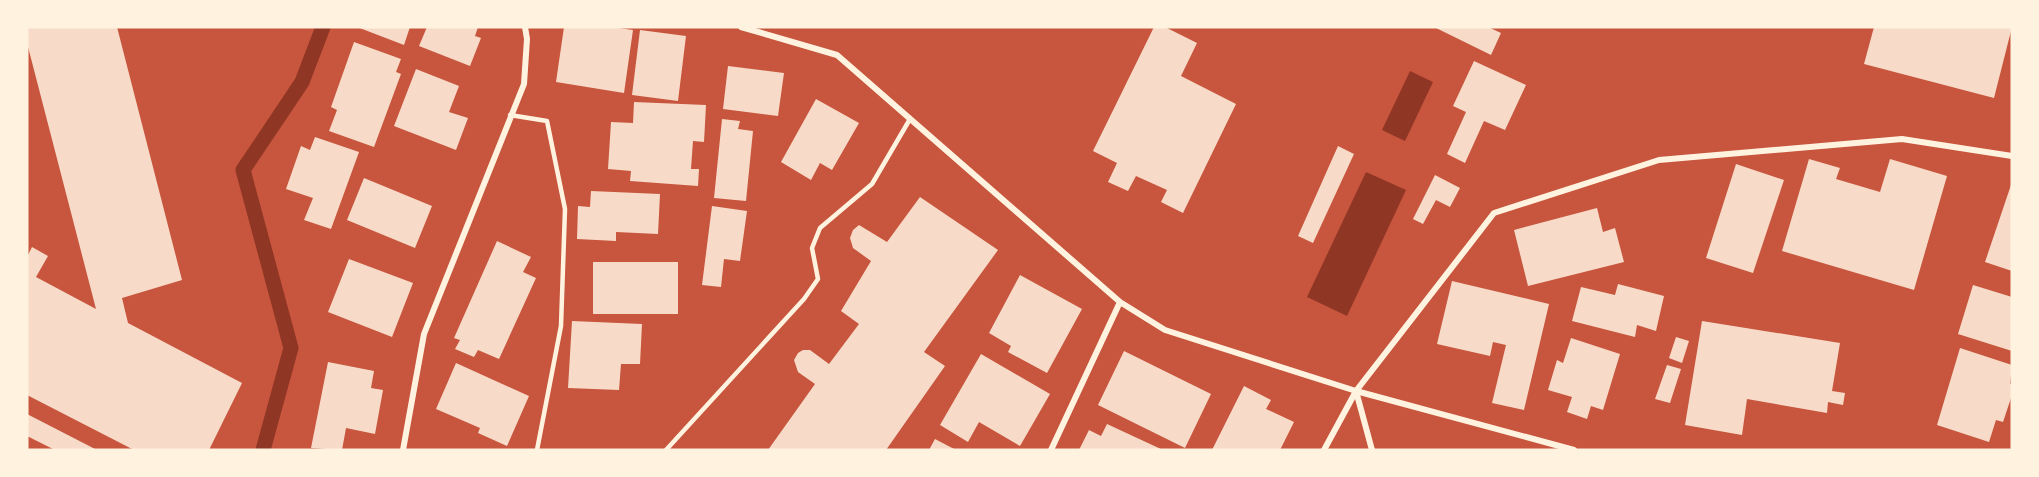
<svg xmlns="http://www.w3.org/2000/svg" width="2039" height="477" font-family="Barlow,sans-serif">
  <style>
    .water { fill: #8f3625 }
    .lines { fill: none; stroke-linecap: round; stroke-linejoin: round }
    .stream { stroke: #8f3625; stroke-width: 15 }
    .building { fill: #f7dbc8 }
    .service { stroke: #fff3e0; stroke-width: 4.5 }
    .minor { stroke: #fff3e0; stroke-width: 6 }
  </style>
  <rect width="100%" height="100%" fill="#c8553d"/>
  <path class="water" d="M1410,71L1433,82L1405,141L1382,130Z
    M1366,172L1406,190L1347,316L1307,297Z"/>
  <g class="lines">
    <path class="stream" d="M263,450L291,348L243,170L302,82L323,27"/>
  </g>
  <path class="building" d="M27,27H117L182,280L122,298L128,323L242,383L209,450H134L27,395V257L32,247L48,256L36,277L96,309L27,43Z
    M357,27H410L404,45Z
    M427,27H478L475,36L481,38L470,66L419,46Z
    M564,27H612L633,30L624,93L556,82Z
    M1154,27H1165L1197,43L1181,76L1236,104L1183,213L1161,202L1167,190L1136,176L1128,191L1108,182L1117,163L1093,151Z
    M1434,27H1488L1501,33L1491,55Z
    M1874,27H2012L1994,98L1864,64Z
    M640,30L686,36L678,101L632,95Z
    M354,42L401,59L396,72L401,74L374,147L329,131L337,110L331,107Z
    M1474,61L1526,85L1505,130L1484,121L1465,163L1447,154L1466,112L1453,106Z
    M728,66L784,73L778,116L723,109Z
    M416,69L459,86L449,112L468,118L456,150L394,126Z
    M816,99L859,123L832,170L820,163L811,180L781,162Z
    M634,102L706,105L704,142L693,141L691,169H699L698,186L630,181L631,171L608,169L611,122L633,123Z
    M722,119L740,121L738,129L753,131L746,201L714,198Z
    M315,137L359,152L331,229L304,220L313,198L286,189L301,146L310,150Z
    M1338,146L1354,154L1313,243L1298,236Z
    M1809,159L1840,168L1836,179L1880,192L1890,159L1947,176L1914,290L1782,251Z
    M1736,164L1784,180L1753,273L1706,258Z
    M1435,175L1460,188L1450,207L1436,200L1423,224L1413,219Z
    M364,178L432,206L415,248L347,220Z
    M2012,182V271L1985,262Z
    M591,191L660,194L658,234L616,232V241L577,239L578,206L590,207Z
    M920,197L998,250L924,352L945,366L886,450H768L815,384L798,372L794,360L798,353L803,350H810L829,364L859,324L841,311L871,261L853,248L850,238L853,230L859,225L887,242Z
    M712,206L747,211L740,261L724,259L721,287L702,285Z
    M1597,208L1603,232L1615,228L1624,262L1528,286L1514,230Z
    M497,241L531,257L523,272L536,278L499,359L478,350L474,357L455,349L460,340L454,338Z
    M349,259L413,283L392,337L328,312Z
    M593,262H678V314H593Z
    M1020,275L1082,309L1047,373L1008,352L1011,346L989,333Z
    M1452,281L1549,304L1524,410L1492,403L1506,345L1493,342L1490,356L1437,344Z
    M1618,284L1664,296L1656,331L1637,325L1635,337L1572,321L1581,287L1615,295Z
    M1973,285L2012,297V351L1958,334Z
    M572,321L642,324L640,364H621L619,390L568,388Z
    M1702,321L1840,343L1832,391L1845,393L1843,405L1828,402L1827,413L1747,399L1742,435L1685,425Z
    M1676,337L1689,341L1682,363L1669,358Z
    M1571,338L1620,354L1603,410L1591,406L1587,419L1567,412L1572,397L1548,390L1557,360L1563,363Z
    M1960,348L2012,365L2010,384L2012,385V395L2003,422L1996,420L1989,442L1937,425Z
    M1124,351L1211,394L1185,448L1098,405Z
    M981,354L1050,394L1020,446L979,422L968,442L940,425Z
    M328,362L374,371L371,388L383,390L375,434L346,428L342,450L311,448Z
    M456,363L529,396L507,446L478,433L480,428L436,409Z
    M1667,365L1681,369L1670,403L1655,399Z
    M1244,386L1271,400L1266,409L1294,422L1280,450H1212Z
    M27,414L97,450H55L27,436Z
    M1107,424L1163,450H1079L1089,430L1101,436Z
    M935,439L956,450H929Z"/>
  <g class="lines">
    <path class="service" d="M510,115L547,121L565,209L561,326L537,450
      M666,450L804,299L818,279L812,248L820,228L872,184L910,119"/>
    <path class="minor" d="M741,27L837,55L1120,302L1165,330L1356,391L1372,450
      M403,450L424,334L524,84L527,39L525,27
      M1051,450L1120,302
      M1324,450L1356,391
      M1574,450L1356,391L1494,213L1659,160L1902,139L2012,156"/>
  </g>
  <rect width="2039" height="477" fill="none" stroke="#fff3e0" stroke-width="57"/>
</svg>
